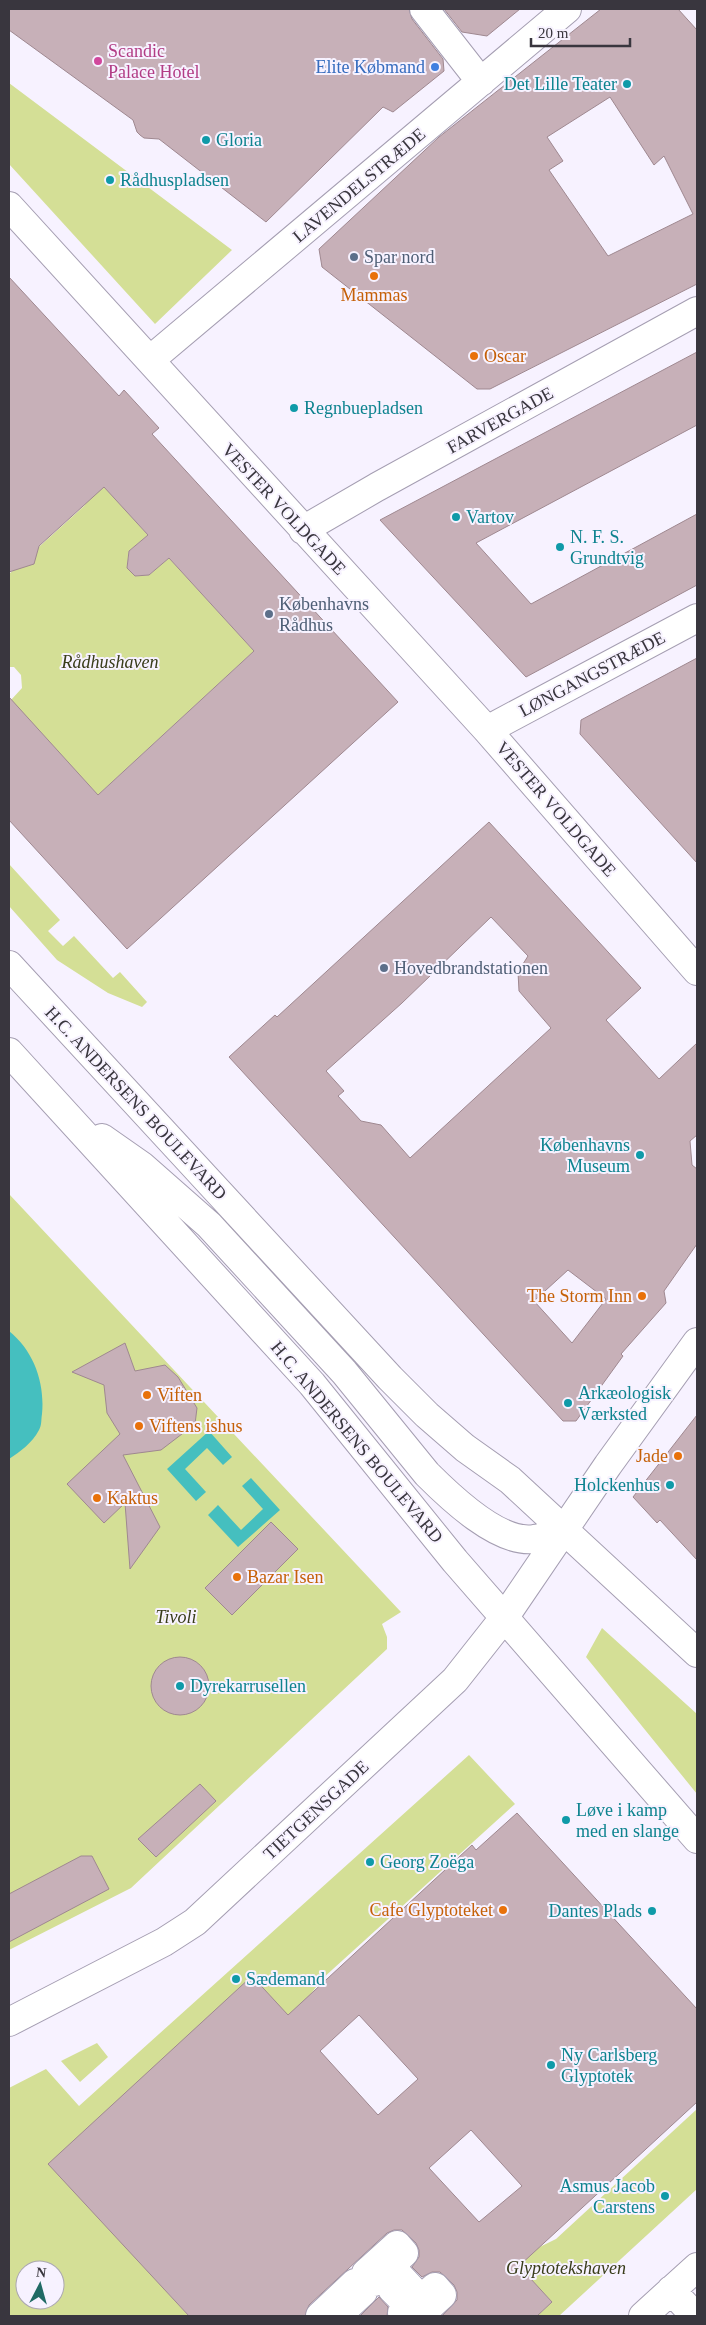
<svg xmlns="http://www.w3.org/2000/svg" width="706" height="2325" font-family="Georgia,serif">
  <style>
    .green { fill: #d4df96; fill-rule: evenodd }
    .water { fill: #45bfbf }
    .building { fill: #c7b0b8; stroke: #9f8890; fill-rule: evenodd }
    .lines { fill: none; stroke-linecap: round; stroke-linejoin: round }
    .street-casing { stroke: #a59eb2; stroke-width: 30 }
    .secondary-casing { stroke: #a59eb2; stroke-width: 30 }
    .street { stroke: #fff; stroke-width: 28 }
    .secondary { stroke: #fff; stroke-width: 28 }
    .hotel-dot { fill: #d1479c; stroke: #f7f2ff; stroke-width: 2 }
    .shop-dot { fill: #3f7fe0; stroke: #f7f2ff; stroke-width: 2 }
    .culture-dot { fill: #0f9aa8; stroke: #f7f2ff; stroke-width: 2 }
    .service-dot { fill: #5c6f8a; stroke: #f7f2ff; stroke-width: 2 }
    .food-dot { fill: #e8710a; stroke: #f7f2ff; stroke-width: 2 }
    .labels { text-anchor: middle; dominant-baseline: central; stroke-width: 4; stroke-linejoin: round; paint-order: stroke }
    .hotel-label { font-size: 18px; fill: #b23c85; stroke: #f7f2ff; text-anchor: start }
    .shop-label { font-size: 18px; fill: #366cbe; stroke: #f7f2ff; text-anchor: end }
    .culture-label { font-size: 18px; fill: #0d838f; stroke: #f7f2ff; text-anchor: start }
    .street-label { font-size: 18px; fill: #39363e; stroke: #f7f2ff }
    .service-label { font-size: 18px; fill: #4e5e75; stroke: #f7f2ff; text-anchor: start }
    .food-label { font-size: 18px; fill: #c56008; stroke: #f7f2ff; text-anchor: start }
    .park-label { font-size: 18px; font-style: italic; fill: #393d1a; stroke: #f7f2ff }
  </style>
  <rect width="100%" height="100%" fill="#f7f2ff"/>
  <path class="green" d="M9,83L232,250L155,324L9,164Z
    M100,482L148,535L129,551L127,568L135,576L149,575L169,558L254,651L98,795L11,700L22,688L21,675L14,667H9V574L84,506Z
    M9,864L60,920L48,931L63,946L74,936L113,978L120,972L147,1002L142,1007L108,993L57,960L9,906Z
    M9,1194L401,1612L382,1624L387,1637V1649L131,1888L9,1950Z
    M602,1628L697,1714V1794L586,1657Z
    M469,1755L515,1804L322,1979L305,2002L307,2006L49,2164L189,2316H9V2088L46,2069L79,2106ZM25,2270H55V2300H25Z
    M97,2043L108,2057L80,2082L61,2061Z
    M697,2109V2189L559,2316H537L552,2302L513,2260L556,2239Z"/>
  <path class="water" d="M9,1331C34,1351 45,1383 42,1414C41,1419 42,1425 39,1430C32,1443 21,1451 9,1459Z
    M209,1431L232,1457L223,1465L207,1448L185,1469L206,1492L196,1501L167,1469Z
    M251,1478L280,1510L238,1547L208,1515L218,1505L241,1530L263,1509L242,1486Z"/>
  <path class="building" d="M9,9H409L412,19L443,59L444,71L393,112L383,107L266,222L159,139L144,138L140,135L137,132L133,120L9,30Z
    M444,9H520L487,36L462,32Z
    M601,9H678L697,30V284L490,389H477L322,267L319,249L439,137ZM610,97L654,165L664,156L693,214L608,256L549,170L563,161L547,137Z
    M9,277L119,396L124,390L159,428L152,434L398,702L127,949L9,820V697L98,795L254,651L169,558L149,575L135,576L127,568L129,551L148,535L104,487L39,546L34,564L9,572Z
    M697,352V425L476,543L531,604L697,514V585L526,677L380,520Z
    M697,658V863L580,734L581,720Z
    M489,822L641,988L606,1020L659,1079L697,1043V1135L690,1141L692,1165L697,1169V1244L664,1291L666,1303L621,1354L623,1356L576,1421H563L229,1057L275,1015L277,1017ZM491,917L528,956L518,972L519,991L551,1028L410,1158L381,1125L361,1121L338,1096L344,1091L326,1071L402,1003ZM568,1270L606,1299L572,1343L534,1301Z
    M125,1343L135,1371L165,1365L178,1377L197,1408L195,1424L161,1450L123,1455L160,1527L130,1569L125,1503L104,1523L67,1484L120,1434L107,1413L104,1385L72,1372Z
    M697,1415V1560L660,1520L657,1523L633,1497Z
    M271,1522L298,1549L232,1615L205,1588Z
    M151 1686a29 29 0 1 1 58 0a29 29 0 1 1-58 0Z
    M200,1784L216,1801L156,1857L138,1839Z
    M517,1813L697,2009V2102L519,2266L552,2302L537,2316H442L457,2300V2292L454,2285L440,2272H432L422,2277L412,2267L419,2257V2250L416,2243L402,2230H394L387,2233L309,2305L305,2316H189L48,2164L252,1976L288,2015L472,1845L476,1850ZM359,2015L418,2079L378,2115L320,2051ZM471,2130L522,2186L479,2222L429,2168Z
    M81,1856H92L109,1889L9,1942V1894Z
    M379,2297L388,2307L387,2316H360Z"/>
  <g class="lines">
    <defs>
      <path id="street" d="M424,9L481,82
        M9,206L487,730L697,971
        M150,360L567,9
        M303,530L377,487L697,311
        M487,730L697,618
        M671,2290L695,2316
        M320,2316L355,2283L363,2292L337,2316
        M405,2316L402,2313L413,2302L404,2292L399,2296L392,2289L398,2284L386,2271L374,2282L366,2273L397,2245L404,2253L390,2266L421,2299L435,2287L442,2295L419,2316
        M643,2316L697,2267"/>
      <path id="secondary" d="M9,965L390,1378L427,1415L465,1448L510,1480L697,1653
        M9,1052L312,1384L455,1561L697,1839
        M102,1138L142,1166L209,1225L344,1372L427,1474C450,1497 499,1544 534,1539C544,1538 554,1532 563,1529
        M9,2022L164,1942L195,1922L455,1680L504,1618L608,1465L697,1342"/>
    </defs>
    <use href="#street" class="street-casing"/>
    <use href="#secondary" class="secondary-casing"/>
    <use href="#street" class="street"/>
    <use href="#secondary" class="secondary"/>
  </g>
  <circle class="hotel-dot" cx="98" cy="61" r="5"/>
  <circle class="shop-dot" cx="435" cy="67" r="5"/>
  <g class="culture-dot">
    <circle cx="627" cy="84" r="5"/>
    <circle cx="206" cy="140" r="5"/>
    <circle cx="110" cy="180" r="5"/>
    <circle cx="294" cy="408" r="5"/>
    <circle cx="456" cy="517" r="5"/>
    <circle cx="560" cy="547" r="5"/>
    <circle cx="640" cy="1155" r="5"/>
    <circle cx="568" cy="1403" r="5"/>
    <circle cx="670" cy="1485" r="5"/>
    <circle cx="180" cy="1686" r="5"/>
    <circle cx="566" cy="1820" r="5"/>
    <circle cx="370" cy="1862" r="5"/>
    <circle cx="652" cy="1911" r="5"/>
    <circle cx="236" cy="1979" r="5"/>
    <circle cx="551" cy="2065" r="5"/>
    <circle cx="665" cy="2196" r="5"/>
  </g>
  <g class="service-dot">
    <circle cx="354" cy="257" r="5"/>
    <circle cx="269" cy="614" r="5"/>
    <circle cx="384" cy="968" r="5"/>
  </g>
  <g class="food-dot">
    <circle cx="374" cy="276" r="5"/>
    <circle cx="474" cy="356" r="5"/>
    <circle cx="642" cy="1296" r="5"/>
    <circle cx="147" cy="1395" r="5"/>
    <circle cx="139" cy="1426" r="5"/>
    <circle cx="678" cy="1456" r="5"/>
    <circle cx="97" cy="1498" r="5"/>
    <circle cx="237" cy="1577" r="5"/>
    <circle cx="503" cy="1910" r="5"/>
  </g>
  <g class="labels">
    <g class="hotel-label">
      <text x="108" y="51">Scandic<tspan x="108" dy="21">Palace Hotel</tspan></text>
    </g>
    <g class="shop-label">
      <text x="425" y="67">Elite Købmand</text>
    </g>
    <g class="culture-label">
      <text x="617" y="84" text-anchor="end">Det Lille Teater</text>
      <text x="216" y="140">Gloria</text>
      <text x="120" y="180">Rådhuspladsen</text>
      <text x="304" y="408">Regnbuepladsen</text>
      <text x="466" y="517">Vartov</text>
      <text x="570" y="537">N. F. S.<tspan x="570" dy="21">Grundtvig</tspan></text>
      <text x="630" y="1145" text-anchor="end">Københavns<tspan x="630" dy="21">Museum</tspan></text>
      <text x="578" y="1393">Arkæologisk<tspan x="578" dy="21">Værksted</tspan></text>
      <text x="660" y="1485" text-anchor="end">Holckenhus</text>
      <text x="190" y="1686">Dyrekarrusellen</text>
      <text x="576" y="1810">Løve i kamp<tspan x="576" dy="21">med en slange</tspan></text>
      <text x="380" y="1862">Georg Zoëga</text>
      <text x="642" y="1911" text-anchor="end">Dantes Plads</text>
      <text x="246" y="1979">Sædemand</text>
      <text x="561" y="2055">Ny Carlsberg<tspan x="561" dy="21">Glyptotek</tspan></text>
      <text x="655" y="2186" text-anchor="end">Asmus Jacob<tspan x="655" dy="21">Carstens</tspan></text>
    </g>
    <g class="street-label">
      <text transform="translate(359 185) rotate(-40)">LAVENDELSTRÆDE</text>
      <text transform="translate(500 420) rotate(-29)">FARVERGADE</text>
      <text transform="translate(284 509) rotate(47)">VESTER VOLDGADE</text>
      <text transform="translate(592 674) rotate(-28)">LØNGANGSTRÆDE</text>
      <text transform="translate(556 809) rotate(49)">VESTER VOLDGADE</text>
      <text transform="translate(136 1103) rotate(47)">H.C. ANDERSENS BOULEVARD</text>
      <text transform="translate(357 1442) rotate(50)">H.C. ANDERSENS BOULEVARD</text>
      <text transform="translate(316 1810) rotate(-43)">TIETGENSGADE</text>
    </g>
    <g class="service-label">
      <text x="364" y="257">Spar nord</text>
      <text x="279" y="604">Københavns<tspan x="279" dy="21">Rådhus</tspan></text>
      <text x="394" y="968">Hovedbrandstationen</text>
    </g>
    <g class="food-label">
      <text x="374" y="295" text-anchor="middle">Mammas</text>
      <text x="484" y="356">Oscar</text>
      <text x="632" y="1296" text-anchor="end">The Storm Inn</text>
      <text x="157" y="1395">Viften</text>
      <text x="149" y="1426">Viftens ishus</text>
      <text x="668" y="1456" text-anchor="end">Jade</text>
      <text x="107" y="1498">Kaktus</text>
      <text x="247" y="1577">Bazar Isen</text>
      <text x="493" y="1910" text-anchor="end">Cafe Glyptoteket</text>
    </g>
    <g class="park-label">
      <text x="110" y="662">Rådhushaven</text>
      <text x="176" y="1617">Tivoli</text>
      <text x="566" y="2268">Glyptotekshaven</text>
    </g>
  </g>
  <rect width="706" height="2325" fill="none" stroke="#39363e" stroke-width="20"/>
  <g transform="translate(40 2285) rotate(6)"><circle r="24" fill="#f7f2ff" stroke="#aba7b2"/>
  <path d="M0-4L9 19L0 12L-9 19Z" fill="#206a65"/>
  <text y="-8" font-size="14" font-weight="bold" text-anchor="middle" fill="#39363e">N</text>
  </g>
  <path d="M531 38v8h99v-8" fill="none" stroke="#39363e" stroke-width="2.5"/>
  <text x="538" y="38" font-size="15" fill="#39363e" stroke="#f7f2ff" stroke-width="4" paint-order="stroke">20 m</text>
</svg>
